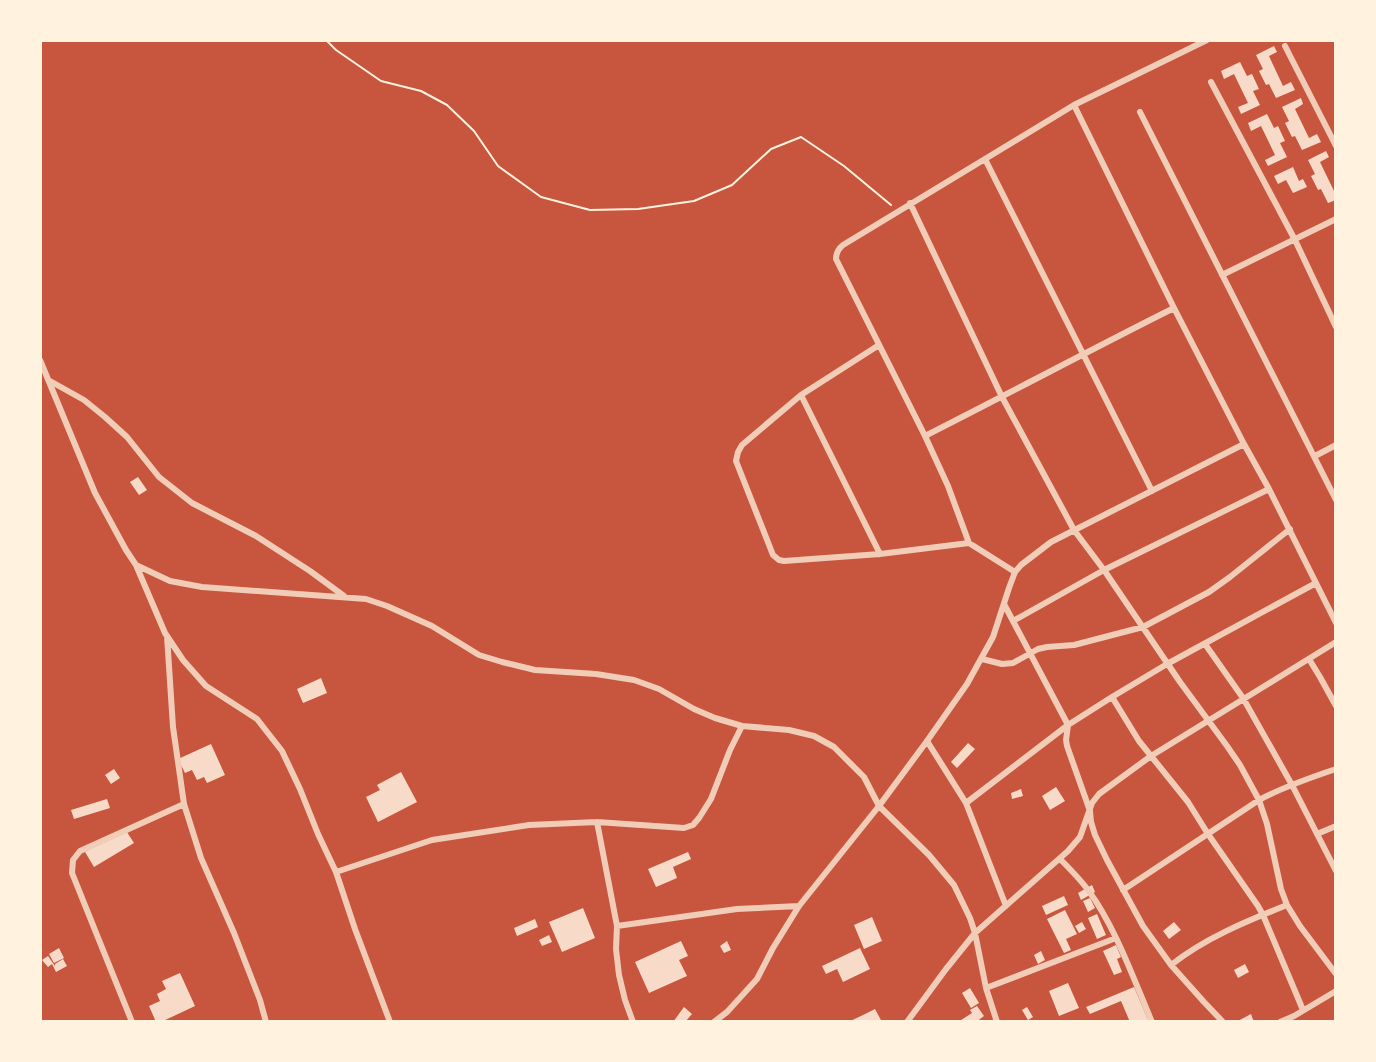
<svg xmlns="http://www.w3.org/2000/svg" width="1376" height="1062" font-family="'IBM Plex Sans',sans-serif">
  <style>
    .building { fill: #f7dbc8 }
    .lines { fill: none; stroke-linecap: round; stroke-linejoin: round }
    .path { stroke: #fff3e0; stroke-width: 2 }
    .minor { stroke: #f1ccb7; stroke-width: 6 }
  </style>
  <rect width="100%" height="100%" fill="#c8553d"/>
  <path class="building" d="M1274,46L1277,52L1269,56L1283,86L1291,82L1295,90L1276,98L1269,84L1266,85L1259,71L1263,69L1256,55Z
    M1240,62L1247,76L1252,74L1259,89L1253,91L1260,105L1241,114L1238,107L1248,103L1234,74L1224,79L1221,71Z
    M1301,98L1303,104L1295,109L1309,138L1317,134L1321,142L1302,150L1295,136L1292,137L1285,123L1289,121L1282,107Z
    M1267,114L1274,128L1278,126L1285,141L1280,143L1287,157L1268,166L1265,160L1275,155L1261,126L1251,131L1248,123Z
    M1326,151L1329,157L1320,162L1334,191H1336V200L1328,203L1321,189L1318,190L1311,176L1315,174L1308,160Z
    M1293,167L1299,181L1303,179L1307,187L1293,193L1286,180L1278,184L1274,176Z
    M138,477L147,490L139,495L130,482Z
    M321,678L327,693L303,703L297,689Z
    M968,743L975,749L957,768L951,762Z
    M211,744L225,775L207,783L204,777L197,780L192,770L185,773L178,759Z
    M114,769L120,778L111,784L105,775Z
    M401,772L417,802L378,822L366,797L380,790L377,785Z
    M1056,787L1065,801L1050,810L1042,796Z
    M1021,789L1023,796L1012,799L1011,793Z
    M107,799L110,808L74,819L71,810Z
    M125,829L134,843L94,867L85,852Z
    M688,852L691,859L673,867L677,878L656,887L648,869Z
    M1092,885L1095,892L1081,900L1078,893Z
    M1064,896L1068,905L1046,915L1042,906Z
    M1090,898L1095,908L1088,912L1083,901Z
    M583,908L595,938L562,952L549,922Z
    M1065,910L1077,934L1066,939L1071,950L1064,953L1047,919Z
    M1097,914L1106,935L1097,939L1088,918Z
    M872,917L882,941L864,949L854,925Z
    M535,919L538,927L517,936L514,928Z
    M1082,922L1086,929L1079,933L1075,926Z
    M1174,922L1181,930L1169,939L1163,931Z
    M549,935L552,942L542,946L539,940Z
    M681,941L688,956L679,960L687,976L649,993L635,962Z
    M727,941L731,950L724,953L720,946Z
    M1116,945L1121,957L1117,959L1122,972L1114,975L1103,951Z
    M59,948L64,958L54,963L49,954Z
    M860,948L870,969L843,982L837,969L826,974L822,966Z
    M1041,951L1045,960L1038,964L1034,955Z
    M48,956L55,966V964L63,959L67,966L56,972L52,964L48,967L42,960Z
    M1245,964L1249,972L1238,978L1234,970Z
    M180,973L195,1006L161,1022H156L149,1006L160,1001L157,994L166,989L162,981Z
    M1068,983L1079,1008L1059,1016L1049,991Z
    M1134,987L1149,1022H1130L1121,1001L1090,1014L1086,1007Z
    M970,988L979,1003L971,1008L962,993Z
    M977,1006L984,1016L976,1022H958L972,1013L970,1010Z
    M684,1007L692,1014L685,1022H673Z
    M1027,1007L1033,1017L1028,1020L1022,1010Z
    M875,1009L882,1022H848L861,1016Z
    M1251,1014L1254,1022H1236Z"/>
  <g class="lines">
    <path class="path" d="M326,40L336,50L381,81L421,91L447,105L474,131L498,166L541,197L590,210L638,209L694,201L732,185L771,149L801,137L844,166L891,205"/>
    <path class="minor" d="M1285,46L1336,146
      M1211,82L1295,240L1336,327
      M1074,105L1174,308L1244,444L1269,489L1336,623
      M1140,112L1336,500
      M985,159L1152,491
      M910,203L1002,397L1074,530L1104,570L1180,682L1227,746L1240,765L1259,800L1267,824L1281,889L1287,905L1300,926L1336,974
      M1222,275L1336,219
      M879,345L801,395L742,445L738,452L736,461L773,555L779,560L784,561L880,554L969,543
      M40,360L95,493L126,550L136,565L165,633L183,660L206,686L257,719L282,751L300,789L318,834L336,872L355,929L390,1022
      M50,381L84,400L105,417L127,437L159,477L192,503L256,536L310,571L344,596
      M801,395L880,554
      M925,436C1008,394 1090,350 1174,308
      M1315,456L1336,445
      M136,565L170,581L202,587L366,599L387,606L432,626L479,655L502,662L535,670L596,674L634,680L659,689L694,709L715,718L742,726L789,730L814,736L834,747L864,777L879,806L929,855L954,885L970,918L975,933L986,988L997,1022
      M1015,572L969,543L948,486L925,436L836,259C836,253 838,249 843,245L1074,105L1207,40
      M1004,604L1068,725L1066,740L1067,746L1090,811L1091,822L1095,835L1107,860L1143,926L1171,965L1204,1002L1223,1022
      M1013,621L1104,570L1269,489
      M167,636L173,727L184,804L201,858L234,933L260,1000L266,1022
      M1205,644L1243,698L1292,785L1336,871
      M982,659L1002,664L1013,663L1038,649L1047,647L1074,645L1143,627L1209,592L1230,577L1290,529
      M1309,659L1320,677L1336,706
      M1112,697L1139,741L1188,802L1208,834L1258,906L1263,915L1303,1010
      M927,741L966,803L1006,906
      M966,803L1068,725L1112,697L1167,664L1316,583
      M597,822L617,926L616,949L619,975L625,1000L633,1022
      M1317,834L1336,826
      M1060,859C1070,869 1080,879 1088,890C1115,926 1134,980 1152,1022
      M336,872L432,840L529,825L597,822L684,828L693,825L699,818L711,799L730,750L742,726
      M1123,890L1259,800C1283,787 1309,778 1336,769
      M617,926L737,909L799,906
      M1171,965C1205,938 1247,921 1287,905
      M986,988L1116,938
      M132,1022L72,873L73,860L80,851L184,804
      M714,1022L727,1012L757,979L773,948L799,906L879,806L927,741L967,684L993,637L1009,588L1015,572L1021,565L1051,542L1244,444
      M907,1022L946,969L975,933L1068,851L1080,837L1092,803L1099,794L1151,756L1336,642
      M1280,1022L1294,1016L1336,991"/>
  </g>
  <rect width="1376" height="1062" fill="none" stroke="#fff3e0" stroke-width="84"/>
</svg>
